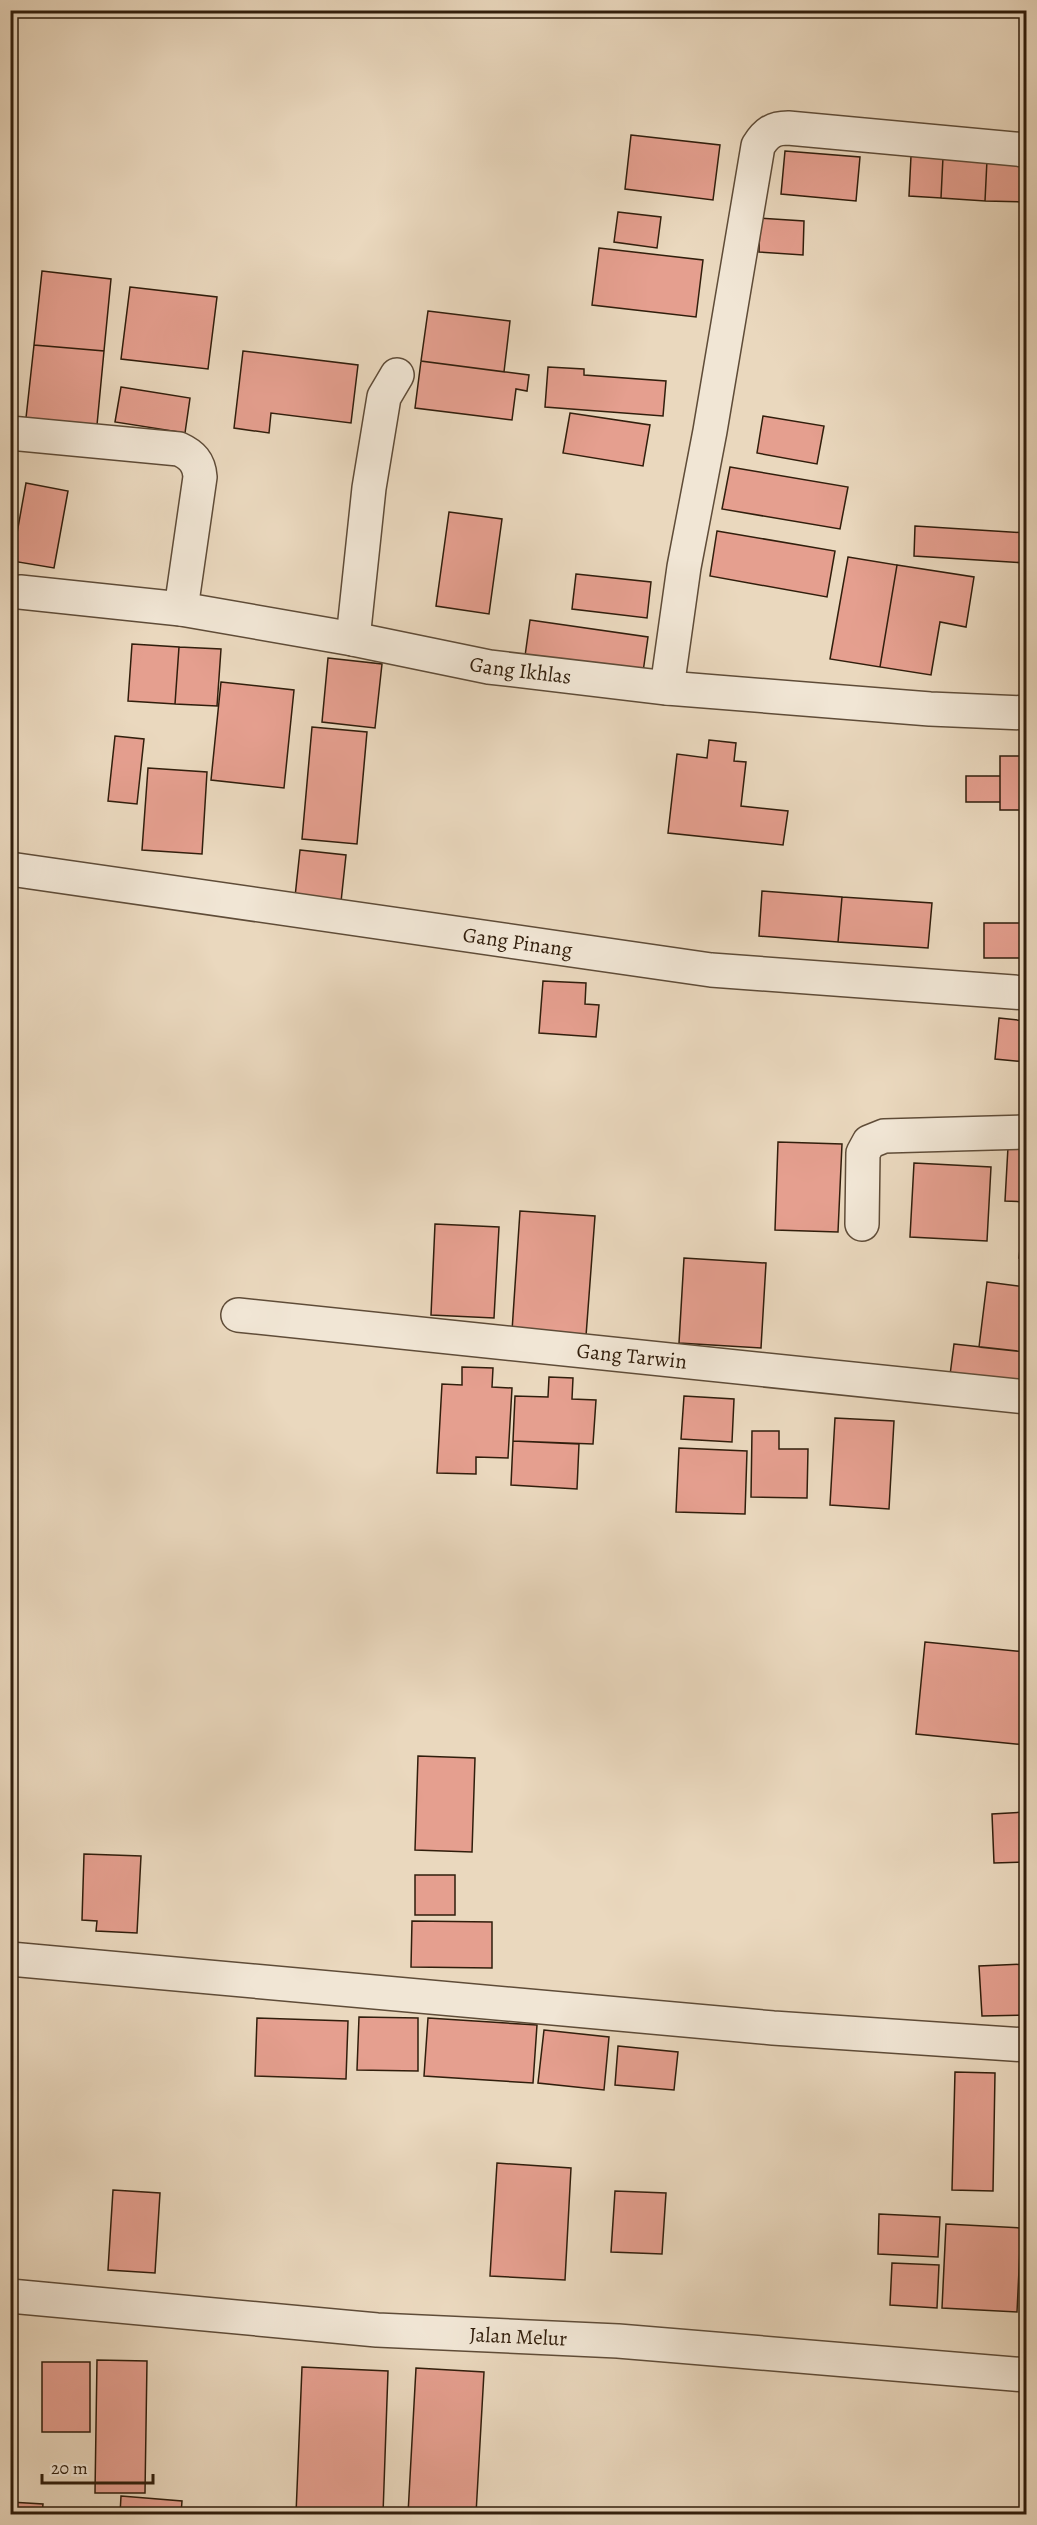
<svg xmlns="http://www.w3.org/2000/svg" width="1037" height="2525" font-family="Alegreya,serif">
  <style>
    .building { fill: #e59f8f; stroke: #311e0c; stroke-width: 1.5 }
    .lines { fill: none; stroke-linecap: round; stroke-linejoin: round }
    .minor-casing { stroke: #5f4c38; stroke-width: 36 }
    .minor { stroke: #f1e6d5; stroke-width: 33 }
    .labels { text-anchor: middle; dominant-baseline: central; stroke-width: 5; stroke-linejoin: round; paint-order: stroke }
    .street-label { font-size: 21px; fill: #311e0c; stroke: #f1e6d5 }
  </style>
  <rect width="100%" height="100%" fill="#ead8be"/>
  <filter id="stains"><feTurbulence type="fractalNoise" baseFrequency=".00333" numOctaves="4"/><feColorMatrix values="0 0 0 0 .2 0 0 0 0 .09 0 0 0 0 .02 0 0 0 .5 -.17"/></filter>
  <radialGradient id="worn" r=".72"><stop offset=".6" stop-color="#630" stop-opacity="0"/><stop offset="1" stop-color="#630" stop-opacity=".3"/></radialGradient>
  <path class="building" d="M631,135L720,145L713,200L625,189Z
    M785,151L860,157L856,201L781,194Z
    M911,156L943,157L941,198L909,196Z
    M943,157L987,160L985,201L941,198Z
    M987,160L1026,162L1024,202L985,201Z
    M618,212L661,217L657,248L614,242Z
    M760,218L804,221L803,255L759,252Z
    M599,248L703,260L696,317L592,305Z
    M42,271L111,279L104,351L34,345Z
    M130,287L217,297L208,369L121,359Z
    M428,311L510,321L504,372L421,361Z
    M34,345L104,351L97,425L26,418Z
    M243,351L358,365L351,423L271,413L269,433L234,428Z
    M421,361L529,375L527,391L516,389L512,420L415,408Z
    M548,367L584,369V375L666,381L663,416L545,407Z
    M121,387L190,398L185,433L115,422Z
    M570,413L650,425L643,466L563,453Z
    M763,416L824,426L817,464L757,453Z
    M730,467L848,487L840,529L722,509Z
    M26,483L68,491L54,568L12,561Z
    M449,512L502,519L489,614L436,606Z
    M915,526L1026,533V563L914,556Z
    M717,531L835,551L827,597L710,576Z
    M848,557L897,565L880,667L830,659Z
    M897,565L974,577L966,627L940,622L931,675L880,667Z
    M576,574L651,582L647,618L572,609Z
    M530,620L648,637L643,672L525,656Z
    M132,644L179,647L175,704L128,701Z
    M179,647L221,649L217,706L175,704Z
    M328,658L382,664L375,728L322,722Z
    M221,682L294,690L284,788L211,780Z
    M312,727L367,732L357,844L302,839Z
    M115,736L144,739L137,804L108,801Z
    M709,740L736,743L734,761L746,762L741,806L788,811L783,845L668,833L677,754L707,758Z
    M1021,740H1026V810H1000V756H1021Z
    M148,768L207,772L202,854L142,850Z
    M966,776H1000V802H966Z
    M300,850L346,855L341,902L295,897Z
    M762,891L842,897L838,942L759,936Z
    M842,897L932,903L928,948L838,942Z
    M1023,908H1026V978H1021V958H984V923H1023Z
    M543,981L586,983L585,1004L599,1005L596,1037L539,1033Z
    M999,1018L1026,1021V1062L995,1059Z
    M778,1142L842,1144L838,1232L775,1230Z
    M1008,1147H1026V1202L1005,1201Z
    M914,1163L991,1167L987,1241L910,1237Z
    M520,1211L595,1216L586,1336L512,1331Z
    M1024,1214H1026V1258H1019Z
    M435,1224L499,1227L494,1318L431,1315Z
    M684,1258L766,1263L761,1348L679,1343Z
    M987,1282L1026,1287V1352L979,1347Z
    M954,1344L1026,1352V1384L950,1375Z
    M462,1367L493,1368L492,1387L512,1388L508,1458L476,1457V1474L437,1473L442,1384L462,1385Z
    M549,1377L573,1378L572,1399L596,1400L593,1444L513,1441L515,1396L548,1397Z
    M684,1396L734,1399L732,1442L681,1439Z
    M835,1418L894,1421L889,1509L830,1505Z
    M752,1431H779V1449H808L807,1498L751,1497Z
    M513,1441L579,1444L577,1489L511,1485Z
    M679,1448L747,1451L745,1514L676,1512Z
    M925,1642L1026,1652V1745L916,1734Z
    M418,1756L475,1758L472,1852L415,1850Z
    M1026,1812V1862L994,1863L992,1814Z
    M84,1854L141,1856L137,1933L96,1931L97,1921L82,1920Z
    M415,1875H455V1915H415Z
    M412,1921L492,1922V1968L411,1967Z
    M1026,1964V2015L982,2016L979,1966Z
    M359,2017L418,2018V2071L357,2070Z
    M257,2018L348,2021L346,2079L255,2076Z
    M428,2018L537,2025L533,2083L424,2076Z
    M544,2030L609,2037L604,2090L538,2083Z
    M618,2046L678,2052L674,2090L615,2085Z
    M955,2072L995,2073L993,2191L952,2190Z
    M497,2163L571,2168L565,2280L490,2276Z
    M113,2190L160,2193L155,2273L108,2270Z
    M615,2191L666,2193L662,2254L611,2252Z
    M879,2214L940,2217L938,2257L878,2254Z
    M946,2224L1021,2228L1017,2312L942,2308Z
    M892,2263L939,2265L937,2308L890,2305Z
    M1026,2287V2336H1024Z
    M97,2360L147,2361L145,2493H95Z
    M42,2362H90V2432H42Z
    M302,2367L388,2371L383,2514H296Z
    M416,2368L484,2372L476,2514H408Z
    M121,2496L182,2501L181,2514H120Z
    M10,2502L43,2504L42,2514H10Z"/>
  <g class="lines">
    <defs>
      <g id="minor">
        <path d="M10,433L179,449C192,455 199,462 200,477L181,609"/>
        <path id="s1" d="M20,592L181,609L353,639L489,667L667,688L930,709L1026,713"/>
        <path d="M353,639L369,488L384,397L397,375"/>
        <path d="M667,688L684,567L710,431L758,146C766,133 773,128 788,128L1026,150"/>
        <path id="s2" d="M10,869L711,970L1026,993"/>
        <path d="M862,1224L863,1153L869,1142L884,1136L1026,1132"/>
        <path id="s3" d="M238,1315L1026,1397"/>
        <path d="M10,1959L773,2028L1026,2045"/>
        <path id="s4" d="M10,2296L377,2330L618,2341L1026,2375"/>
      </g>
    </defs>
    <use href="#minor" class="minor-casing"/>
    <use href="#minor" class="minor"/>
  </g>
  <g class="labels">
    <g class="street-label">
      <text stroke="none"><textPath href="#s1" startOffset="507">Gang Ikhlas</textPath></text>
      <text stroke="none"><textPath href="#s2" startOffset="513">Gang Pinang</textPath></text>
      <text stroke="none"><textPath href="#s3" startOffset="396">Gang Tarwin</textPath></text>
      <text stroke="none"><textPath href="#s4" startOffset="510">Jalan Melur</textPath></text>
    </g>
  </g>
  <rect width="1037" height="2525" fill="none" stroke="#ead8be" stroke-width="36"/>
  <rect x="12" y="12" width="1013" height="2501" fill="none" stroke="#311e0c" stroke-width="3"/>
  <rect x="18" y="18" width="1001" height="2489" fill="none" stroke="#311e0c" stroke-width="1.5"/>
  <path d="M42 2474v9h111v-9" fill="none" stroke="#311e0c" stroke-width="3"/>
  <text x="51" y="2474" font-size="18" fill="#311e0c" stroke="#f1e6d5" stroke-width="4.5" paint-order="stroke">20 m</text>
  <rect width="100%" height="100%" filter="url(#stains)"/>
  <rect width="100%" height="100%" fill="url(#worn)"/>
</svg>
